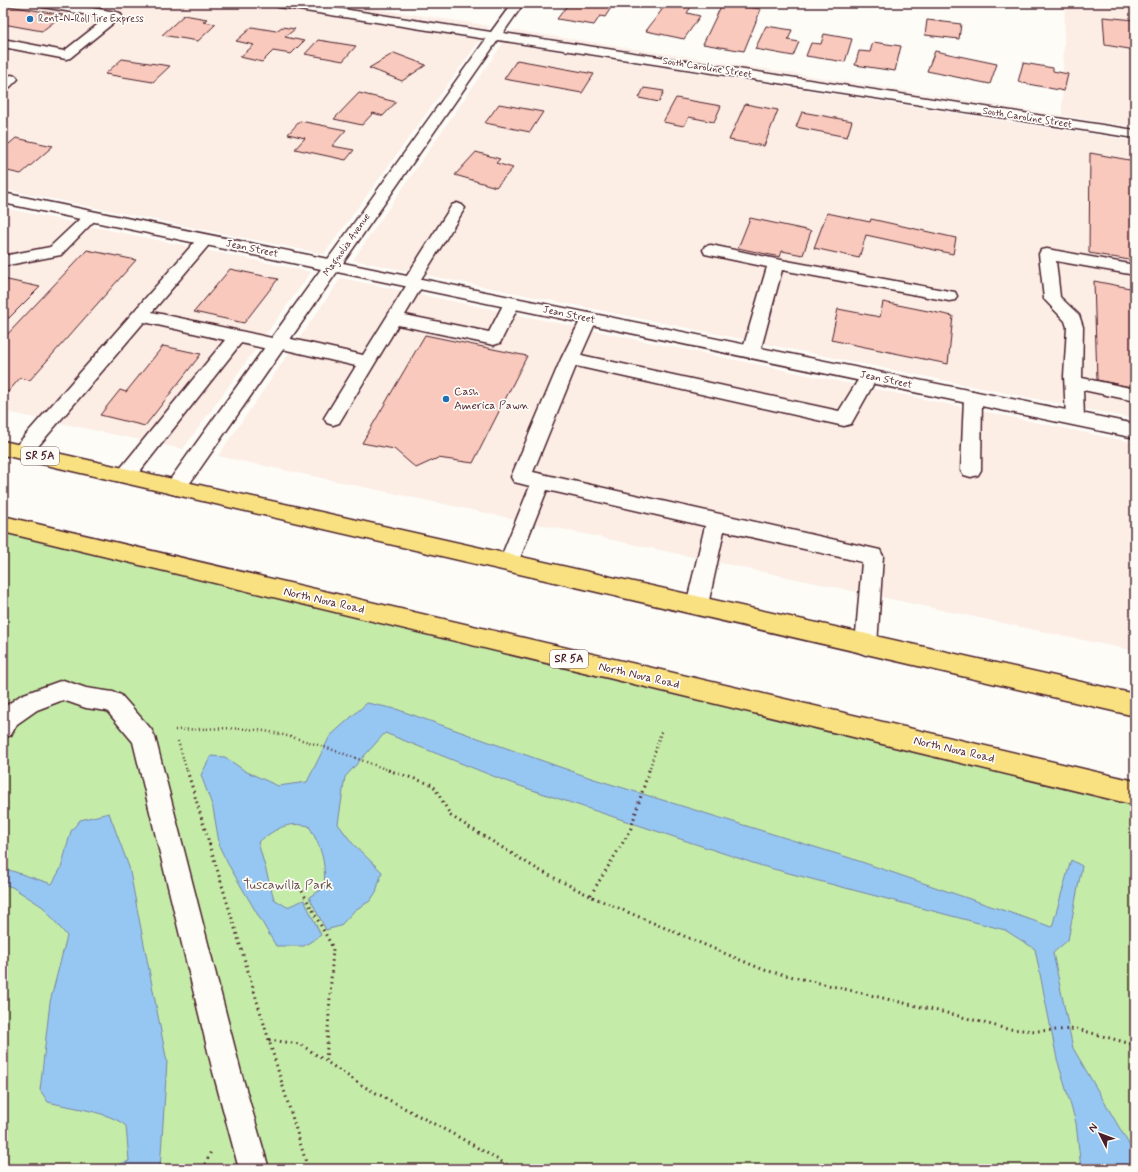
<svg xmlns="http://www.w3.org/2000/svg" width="1138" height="1172" font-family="Mynerve,sans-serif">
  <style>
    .built { fill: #fcede5 }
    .green { fill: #c4eca8; stroke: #87866a }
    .water { fill: #96c7f2; stroke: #7884a2 }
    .building { fill: #f8c9bc; stroke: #4a1f2b }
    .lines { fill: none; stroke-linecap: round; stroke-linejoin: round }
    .lane-casing { stroke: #4a1f2b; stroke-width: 3 }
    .street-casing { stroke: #4a1f2b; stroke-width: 3 }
    .primary-casing { stroke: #4a1f2b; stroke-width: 3 }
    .path-far1 { stroke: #4a1f2b; stroke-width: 2.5; stroke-dasharray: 1 3; stroke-linecap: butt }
    .path { stroke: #4a1f2b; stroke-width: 3; stroke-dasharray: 1.5 4; stroke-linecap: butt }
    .lane { fill: #fdfcf7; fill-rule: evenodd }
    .street { fill: #fdfcf7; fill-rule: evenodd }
    .primary { fill: #f9e181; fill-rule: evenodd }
    .poi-dot { fill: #1f6fb2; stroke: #fdfcf7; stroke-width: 1.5 }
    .labels { text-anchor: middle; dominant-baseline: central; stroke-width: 3.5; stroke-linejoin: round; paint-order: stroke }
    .far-poi-label { font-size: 10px; fill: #4a1f2b; stroke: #fdfcf7; text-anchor: start }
    .far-street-label { font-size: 10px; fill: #4a1f2b; stroke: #fdfcf7 }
    .shield { fill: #fdfcf7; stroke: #806168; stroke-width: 1 }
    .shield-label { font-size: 11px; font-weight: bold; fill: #4a1f2b }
    .poi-label { font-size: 12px; fill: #4a1f2b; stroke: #fdfcf7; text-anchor: start }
    .street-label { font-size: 12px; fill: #4a1f2b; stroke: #fdfcf7 }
    .near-park-label { font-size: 14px; fill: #68524a; stroke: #fdfcf7 }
  </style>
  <rect width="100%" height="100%" fill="#fdfcf7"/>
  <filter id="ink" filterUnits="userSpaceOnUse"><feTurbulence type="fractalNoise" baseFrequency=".025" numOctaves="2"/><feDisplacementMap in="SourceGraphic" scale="8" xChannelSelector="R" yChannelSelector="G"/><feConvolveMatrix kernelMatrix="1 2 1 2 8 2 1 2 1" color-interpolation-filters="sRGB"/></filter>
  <g filter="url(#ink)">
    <path class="built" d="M3,3H242L480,40L324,254L3,189Z
      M317,3H338L490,26L487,29Z
      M1065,3H1135V127L511,32L513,30L1062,115Z
      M503,43L1135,141V419L353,260Z
      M3,208L311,272L183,449L3,411Z
      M341,278L1135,443V651L218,456Z"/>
    <path class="green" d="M3,524L1135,793V1169H3Z"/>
    <path class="water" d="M367,703L396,709L591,778L847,857L1052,927L1071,860L1082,866L1068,940L1053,953L1073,1048L1130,1146L1135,1148V1169H1081L1076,1123L1057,1059L1035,949L1005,930L762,866L508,782L385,733L345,777L338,824L353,844L382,872L376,892L370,901L355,910L340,926L326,930L309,897L324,888C326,862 322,849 309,826C286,821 276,829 258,842L274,899L287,907L304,900L321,935L304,946H276L228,864L220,848L213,808L201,775L211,756L225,757L245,771L278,786L307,782L330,736Z
      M109,813L129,867L167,1062L160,1169H106L129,1161L126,1126C108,1111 71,1108 48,1102L40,1090L50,1002L67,936L43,907L12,887L3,884V868L52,884L61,868L71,831L80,820Z"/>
    <path class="building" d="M569,3H614L605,17L600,16L594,25L557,19Z
      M667,3L693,4L687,13L700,16L684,39L646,31Z
      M722,4L761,9L744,51L703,44Z
      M3,5L63,15L42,31L3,24Z
      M184,15L207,19L203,22L216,24L198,41L162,35Z
      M1103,17L1135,20V50L1105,45Z
      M927,20L961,24L959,39L925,35Z
      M766,26L792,30L788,40L799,42L793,56L755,49Z
      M252,27L276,31L282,27L295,29L285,37L304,41L291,54L273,51L262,62L240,57L254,45L236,41Z
      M824,34L852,39L845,62L806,56L811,43L821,44Z
      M318,40L356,46L343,61L305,54Z
      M873,42L901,46L895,71L855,65L859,51L870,52Z
      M935,51L997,64L990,84L927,71Z
      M394,53L426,65L402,81L369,68Z
      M122,59L170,66L153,82L105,74Z
      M517,60L594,74L582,93L504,79Z
      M1023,63L1053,68V71L1068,74L1064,91L1018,82Z
      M644,88L664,91L659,102L639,98Z
      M359,93L396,102L383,116L373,113L362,125L334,119Z
      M676,98L721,106L714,122L689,117L684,126L663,122Z
      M499,104L543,112L530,132L485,123Z
      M745,104L778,110L764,146L729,140Z
      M802,112L852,121L847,137L796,127Z
      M300,121L346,130L332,146L354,150L346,160L295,149L305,138L288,134Z
      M16,138L53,146L21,174L3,170V149Z
      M476,152L500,159L496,163L513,168L496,187L455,175Z
      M1090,153L1135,161V261L1089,253Z
      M827,213L870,222L871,219L956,238L953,254L866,235L859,258L814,248Z
      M750,218L811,231L803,255L782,251L780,257L738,248Z
      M87,250L136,260L30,380L20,378L8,392L3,390V339Z
      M230,269L278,279L244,323L194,312Z
      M3,279L40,287L9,318L3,317Z
      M1094,281L1135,289V388L1097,380Z
      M883,302L953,316L948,364L831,340L838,309L880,317Z
      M425,335L527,356L473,463L438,458L416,468L394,449L362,443Z
      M163,346L201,354L145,426L100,415L120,390L126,392Z"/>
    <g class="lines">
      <defs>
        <path id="lane" d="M37,3H63L116,12L120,13L122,16L70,58L66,59L3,47V39L64,51L106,18L43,7L39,6Z
          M11,75L16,76L18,79L8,89L3,90V79Z
          M457,203L462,205L465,208L421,279L424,283L405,315L489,332L506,299L512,298L518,299L520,303L500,343L494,345L398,325L339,423L333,425L327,423L324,418L356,366L282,349L276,351L241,343L133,480L126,482L119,480L116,475L119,470L225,340L144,322L29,457L22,459L15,457L13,452L15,447L199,237L205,235L211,237L213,240L152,312L272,338L278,336L363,355L406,286L403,282L452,205Z
          M91,211L96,213L99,216L96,219L61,255L3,266V256L50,247L86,213Z
          M711,245L776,259L949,291L955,292L957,296L955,300L949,301L782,270L760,352L757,356L751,358L745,356L742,352L767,267L705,254L703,250L705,246Z
          M1047,249L1135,265V275L1056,261L1060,297L1079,315L1083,327L1082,378L1135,389V401L1083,390L1084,418L1081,423L1075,425L1069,423L1066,418L1064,376L1067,327L1065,321L1044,299L1039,254L1041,250Z
          M589,313L595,315L597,319L581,355L839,411L863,372L869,370L875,372L878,376L851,424L844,426L576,366L533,472L880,550L883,556L877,645L874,652L866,655L858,652L855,645L862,562L724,531L708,605L705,611L697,614L689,611L686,605L705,526L547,490L516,568L509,570L502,568L499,562L530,486L514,482L511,477L561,359L583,315Z
          M973,391L979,393L982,398L981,470L978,475L971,477L964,475L961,470L964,398L967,393Z
          M63,680L86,688L113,692L121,695L151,729L155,737L241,1072L269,1169H239L213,1072L133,742L107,711L86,708L63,700L37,710L17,724L11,735L3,738V708L21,695Z"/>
        <path id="street" d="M273,3H304L491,32L512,3H524L503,33L1135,130V138L498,40L343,263L1135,424V438L337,272L183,493L176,495L169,493L166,487L169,481L321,269L3,203V193L328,259L486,39L279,7L275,6Z"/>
        <path id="primary" d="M3,441L1135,694V716L3,455Z
          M3,516L1135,781V805L3,532Z"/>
      </defs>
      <use href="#lane" class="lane-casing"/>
      <use href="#street" class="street-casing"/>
      <use href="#primary" class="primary-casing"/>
      <path class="path-far1" d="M175,730C206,729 239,726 270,732C310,740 352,757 391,771
        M178,741L187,771
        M649,771L661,732"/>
      <path class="path" d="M187,770L308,1169
        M388,770L433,785L451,816L537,869L590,896
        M649,770L630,831L590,896L764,970L955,1015L1007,1029L1037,1031L1077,1029L1135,1045
        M302,891L333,948L326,1062
        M269,1040L300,1044L363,1086L466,1141L514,1169
        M203,1169L212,1149"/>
      <use href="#lane" class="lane"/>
      <use href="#street" class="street"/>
      <use href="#primary" class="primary"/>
    </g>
  </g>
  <g class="poi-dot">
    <circle cx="30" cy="19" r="4"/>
    <circle cx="446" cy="399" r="4"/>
  </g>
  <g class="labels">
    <g class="far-poi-label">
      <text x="38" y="19">Rent-N-Roll Tire Express</text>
    </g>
    <g class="far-street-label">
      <text transform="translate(707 68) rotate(9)">South Caroline Street</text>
      <text transform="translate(1027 118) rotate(9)">South Caroline Street</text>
      <text transform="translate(347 245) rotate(-55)">Magnolia Avenue</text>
      <text transform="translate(252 249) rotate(12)">Jean Street</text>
      <text transform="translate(569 315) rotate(12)">Jean Street</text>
      <text transform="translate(886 380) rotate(12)">Jean Street</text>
    </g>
    <g class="shield">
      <rect x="21" y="447" width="38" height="18" rx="3"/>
      <rect x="550" y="650" width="38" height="18" rx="3"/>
    </g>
    <g class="shield-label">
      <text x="40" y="456">SR 5A</text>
      <text x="569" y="659">SR 5A</text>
    </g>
    <g class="poi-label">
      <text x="454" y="392">Cash<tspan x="454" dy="14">America Pawn</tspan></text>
    </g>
    <g class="street-label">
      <text transform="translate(324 601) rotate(13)">North Nova Road</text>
      <text transform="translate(639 676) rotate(13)">North Nova Road</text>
      <text transform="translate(954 750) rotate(13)">North Nova Road</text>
    </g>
    <g class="near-park-label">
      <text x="288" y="885">Tuscawilla Park</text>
    </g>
  </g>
  <rect width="1138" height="1172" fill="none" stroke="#fdfcf7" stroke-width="16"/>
  <rect x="8" y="8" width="1122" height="1156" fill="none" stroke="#4a1f2b" stroke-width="1.5" filter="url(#ink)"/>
  <g transform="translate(1100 1134) rotate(312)" stroke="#fdfcf7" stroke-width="3" paint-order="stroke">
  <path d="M0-3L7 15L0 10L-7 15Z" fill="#4a1f2b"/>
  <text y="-6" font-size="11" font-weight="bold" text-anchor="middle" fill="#4a1f2b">N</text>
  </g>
</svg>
